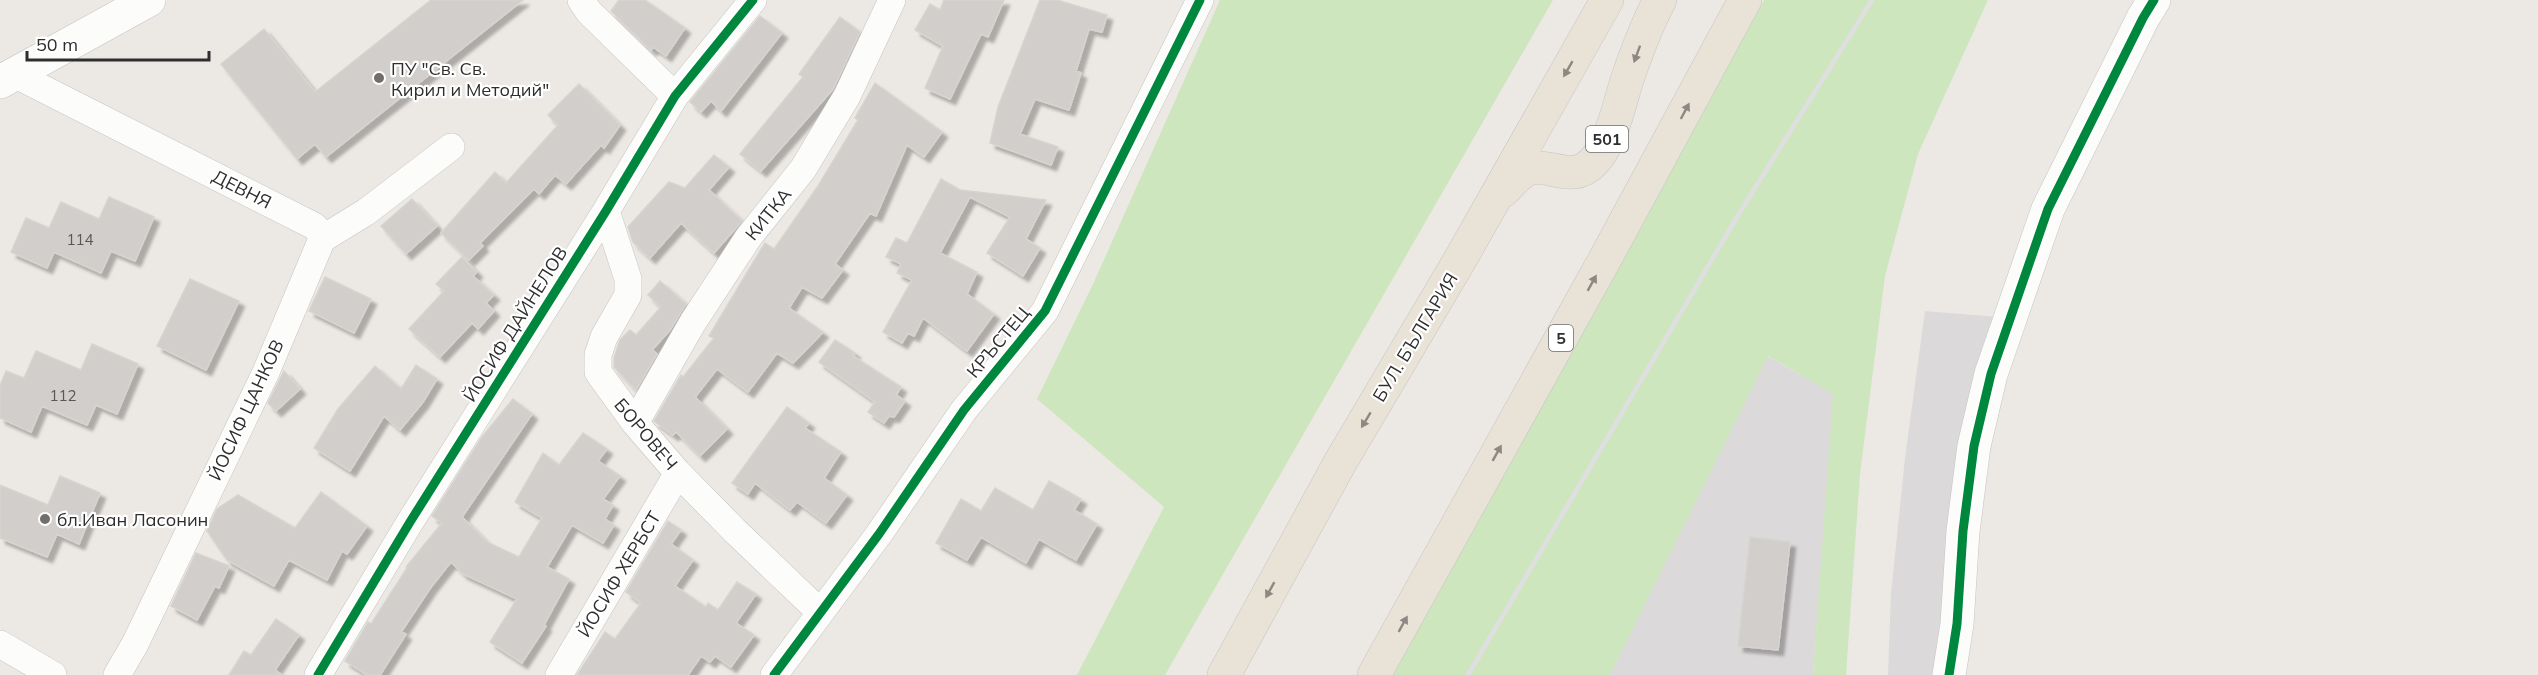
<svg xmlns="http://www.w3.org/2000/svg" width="2538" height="675" font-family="Mulish,sans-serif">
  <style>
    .industrial { fill: #dcd9db }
    .green { fill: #cee6be }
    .building { fill: #d1cecb; stroke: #d7d4d0; stroke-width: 1.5; filter: url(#shadow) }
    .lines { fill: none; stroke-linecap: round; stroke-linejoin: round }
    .minor-casing { stroke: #c5c4c5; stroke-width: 28 }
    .tertiary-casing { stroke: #c5c4c5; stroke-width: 34 }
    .trunk-casing { stroke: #c6c5c4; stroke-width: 34 }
    .minor { stroke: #fcfcfb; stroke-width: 27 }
    .tertiary { stroke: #fcfcfb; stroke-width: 33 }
    .trunk { stroke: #e9e2d6; stroke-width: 33 }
    .rail { stroke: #dfdfe1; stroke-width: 4.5 }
    .cycleway-casing { stroke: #fff; stroke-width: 13 }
    .cycleway { stroke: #00873e; stroke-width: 9 }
    .oneway { fill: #8c8882 }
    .poi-dot { fill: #706f6e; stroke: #fff; stroke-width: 2 }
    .labels { text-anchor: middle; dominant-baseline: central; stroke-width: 4.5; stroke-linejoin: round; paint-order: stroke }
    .number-label { font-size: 15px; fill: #585857 }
    .shield { fill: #fff; stroke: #6d6d6d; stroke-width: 1.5 }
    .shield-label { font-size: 16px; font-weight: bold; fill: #2e2e2e }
    .poi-label { font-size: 18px; fill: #2e2e2e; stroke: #fff; text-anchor: start }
    .street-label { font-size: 18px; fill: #2e2e2e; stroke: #fff }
  </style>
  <defs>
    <filter id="shadow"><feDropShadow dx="5.5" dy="5.5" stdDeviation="1.5" flood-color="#0004"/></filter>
  </defs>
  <rect width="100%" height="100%" fill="#ece8e4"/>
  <path class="industrial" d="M1925,311L1998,317L1938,675H1888L1891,594L1905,458Z
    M1767,356L1834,394L1813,675H1610Z"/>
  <path class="green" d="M1220,0H1553L1165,675H1077L1164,507L1037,399L1094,282Z
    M1764,0H1988L1918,154L1885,276L1860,474L1846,675H1813L1833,394L1768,356L1610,675H1392L1642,216Z"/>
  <path class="building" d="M431,0H523L326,157L315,144L297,159L221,64L264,29L315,92Z
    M619,0H645L685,28L666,56L653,47L651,50L611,11Z
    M944,0H1004L988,37L981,34L950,99L925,88L943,46L915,30L930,4L940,10Z
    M1040,0H1057L1107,15L1102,32L1089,29L1076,71L1081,73L1069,110L1035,99L1020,134L1058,147L1051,165L990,143L998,107Z
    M760,16L782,33L721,111L711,101L701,112L690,102Z
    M840,17L860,32L833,89L761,171L740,154L803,77L799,74Z
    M875,83L942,132L924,157L907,145L876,216L870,213L835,264L843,270L822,298L802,287L789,308L823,332L793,363L777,353L748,392L717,369L695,397L727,429L700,456L676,432L673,435L654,421L681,375L683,377L714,338L709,336L760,251L765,243L774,249L818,186L858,120L855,118Z
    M579,84L620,125L604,148L601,145L566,184L555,175L539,194L534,189L480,243L483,246L469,260L441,233L495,172L506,183L558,125L548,115Z
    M714,155L729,167L709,190L742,221L714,253L681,223L650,258L633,242L628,227L669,182L685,188Z
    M941,179L960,190L1046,200L1026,239L1040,248L1023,276L987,253L1010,217L970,197L940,253L977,272L967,294L994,314L967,351L923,318L914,336L908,333L902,343L883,332L912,280L897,273L901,264L886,257L896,238L907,243Z
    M109,197L154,217L135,261L111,251L101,273L54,252L47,268L11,252L26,218L49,228L61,202L99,219Z
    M412,199L437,226L406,254L381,226Z
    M462,257L477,272L473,276L494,295L486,303L494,311L478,329L472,323L440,357L409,329L444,291L436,284Z
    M325,277L371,299L354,333L309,311Z
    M190,279L239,301L206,370L157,346Z
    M660,281L686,304L670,330L652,350L657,354L636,390L614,367V358L620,340L630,330L636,335L661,307L648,295Z
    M835,340L855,353L853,356L901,387L896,395L905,401L894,417L889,416L884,423L868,412L875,402L819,362Z
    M92,344L138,364L117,414L96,405L87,425L42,406L31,432L0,418V386L6,371L24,378L36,351L81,370Z
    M416,365L437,379L423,402L400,430L384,416L350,471L314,448L338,409L375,366L401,389Z
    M284,371L300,389L276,411L268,403Z
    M513,399L532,414L462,517L487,542L519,557L542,518L515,502L543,453L559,465L583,433L607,449L598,461L620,476L603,499L613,505L605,519L614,525L603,543L572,525L547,567L569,579L544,625L546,626L522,663L490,642L517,599L463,574L451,562L431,587L401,632L406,634L380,675H367L345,661L368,622L371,624L407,568L406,567L442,523L432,516L482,437Z
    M787,407L809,423L805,428L841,452L824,478L847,495L826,523L797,502L790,510L755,483L748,494L732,483Z
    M60,476L100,493L79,544L57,534L47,557L0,538V485L48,505Z
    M1049,481L1081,499L1074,510L1097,524L1076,560L1039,539L1026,563L981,537L967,560L936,543L961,499L981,511L995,488L1033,510Z
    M321,492L367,526L347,554L342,551L327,580L289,560L274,586L227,560L207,531L217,509L238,495L295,528Z
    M668,521L681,530L671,544L693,560L675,586L706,607L708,603L718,610L737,582L756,594L736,623L754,635L731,667L715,656L710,662L701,656L688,675H577L605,632L615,639L641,603L626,592Z
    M1750,537L1790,542L1778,650L1738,646Z
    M196,553L229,566L219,588L215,586L197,620L171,606Z
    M276,619L299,635L275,670L282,675H229L244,651L251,655Z"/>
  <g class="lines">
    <defs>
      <path id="minor" d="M581,0L589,12L675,96
        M14,74L314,226L320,232L322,239L366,212L451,147
        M606,211L628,279V295L604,337L598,355V372L635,423L678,473L735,531L820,612
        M635,423L693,322L748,238L803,169L847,96L892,0
        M0,644L53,675
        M117,675L135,644L266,372L322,239
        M318,675L410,522L606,211L675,96L753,0
        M559,675L678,473
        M774,675L879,534L964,410L1045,311L1200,0"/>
      <path id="tertiary" d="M0,82L149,0
        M1949,675L1957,624L1963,531L1974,446L1991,374L2048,209L2143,18L2154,0"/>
      <path id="trunk" d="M1503,191C1510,184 1521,170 1532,168C1549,165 1569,179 1586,168C1611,152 1619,103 1628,77C1637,51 1647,24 1660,0
        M1224,675L1341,461L1461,258L1607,0
        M1374,675L1605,259L1745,0"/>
    </defs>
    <use href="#minor" class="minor-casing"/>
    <use href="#tertiary" class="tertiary-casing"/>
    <use href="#trunk" class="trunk-casing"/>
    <use href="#minor" class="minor"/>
    <use href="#tertiary" class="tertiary"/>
    <use href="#trunk" class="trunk"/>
    <path class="rail" d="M1468,675L1737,217L1872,0"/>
    <defs>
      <path id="cycleway" d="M318,675L410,522L606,211L675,96L753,0
        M774,675L879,534L964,410L1045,311L1200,0
        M1949,675L1957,624L1963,531L1974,446L1991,374L2048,209L2143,18L2154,0"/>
    </defs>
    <use href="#cycleway" class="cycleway-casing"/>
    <use href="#cycleway" class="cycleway"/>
  </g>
  <defs><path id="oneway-solid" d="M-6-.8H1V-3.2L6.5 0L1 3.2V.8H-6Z" transform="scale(1.5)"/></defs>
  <g class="oneway">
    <use href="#oneway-solid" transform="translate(1637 54) rotate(110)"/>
    <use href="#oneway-solid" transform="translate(1568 69) rotate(120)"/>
    <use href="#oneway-solid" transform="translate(1685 111) rotate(-62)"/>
    <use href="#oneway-solid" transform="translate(1592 283) rotate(-61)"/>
    <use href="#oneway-solid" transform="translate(1366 420) rotate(121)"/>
    <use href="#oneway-solid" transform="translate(1497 453) rotate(-61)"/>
    <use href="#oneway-solid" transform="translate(1270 590) rotate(119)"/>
    <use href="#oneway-solid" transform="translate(1403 624) rotate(-61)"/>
  </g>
  <g class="poi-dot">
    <circle cx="379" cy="78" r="6"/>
    <circle cx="45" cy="519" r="6"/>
  </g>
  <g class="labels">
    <g class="number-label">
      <text x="80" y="239">114</text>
      <text x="63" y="395">112</text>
    </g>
    <g class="shield">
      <rect x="1586" y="126" width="42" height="26" rx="4.5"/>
      <rect x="1549" y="325" width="24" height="26" rx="4.5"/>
    </g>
    <g class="shield-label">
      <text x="1607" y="139">501</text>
      <text x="1561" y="338">5</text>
    </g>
    <g class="poi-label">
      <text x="391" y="68">ПУ "Св. Св.<tspan x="391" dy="21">Кирил и Методий"</tspan></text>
      <text x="57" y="519">бл.Иван Ласонин</text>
    </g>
    <g class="street-label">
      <text transform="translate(242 189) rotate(27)">ДЕВНЯ</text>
      <text transform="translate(768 214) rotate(-51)">КИТКА</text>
      <text transform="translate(515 324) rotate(-58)">ЙОСИФ ДАЙНЕЛОВ</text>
      <text transform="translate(1415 337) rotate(-59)">БУЛ. БЪЛГАРИЯ</text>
      <text transform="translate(998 342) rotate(-50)">КРЪСТЕЦ</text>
      <text transform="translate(246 410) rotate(-65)">ЙОСИФ ЦАНКОВ</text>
      <text transform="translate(646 434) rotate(50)">БОРОВЕЧ</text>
      <text transform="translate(619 574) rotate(-59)">ЙОСИФ ХЕРБСТ</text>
    </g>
  </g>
  <path d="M27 51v9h182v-9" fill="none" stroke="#2e2e2e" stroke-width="3"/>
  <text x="36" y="51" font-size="18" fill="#2e2e2e" stroke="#ffffff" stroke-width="4.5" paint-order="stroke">50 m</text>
</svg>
